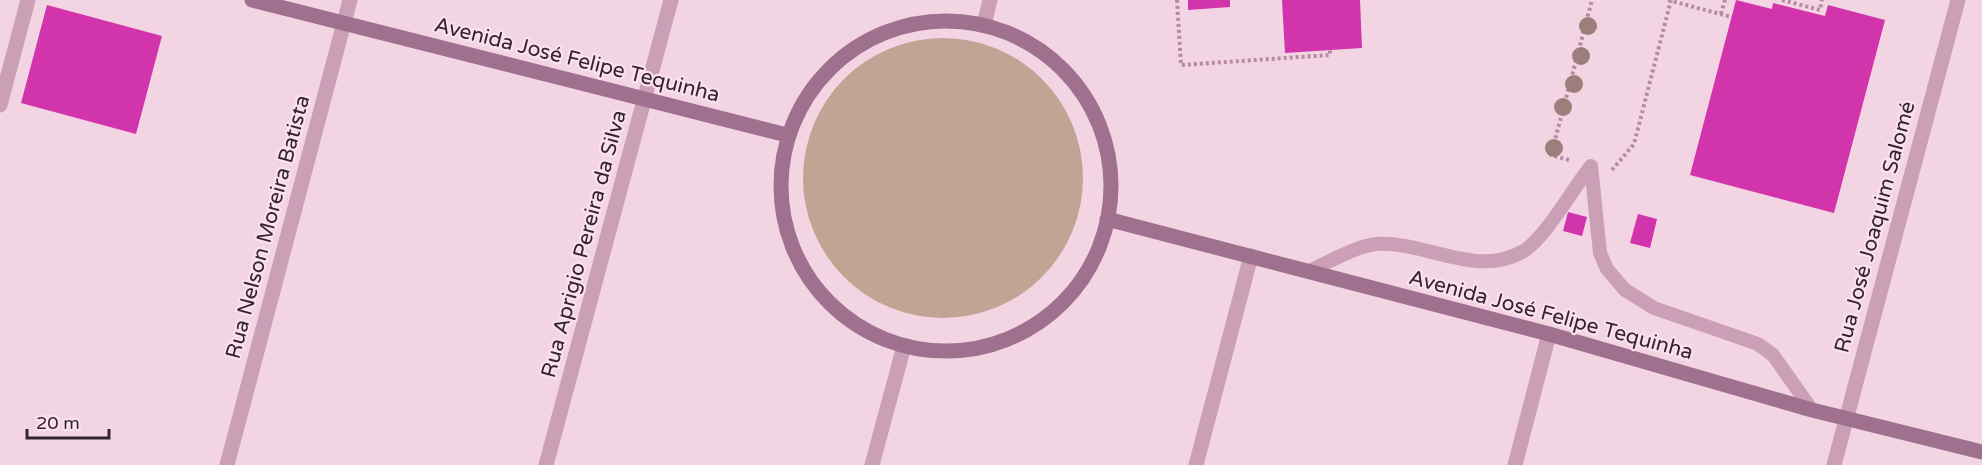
<svg xmlns="http://www.w3.org/2000/svg" width="1982" height="465" font-family="'Varela Round',sans-serif">
  <style>
    .green { fill: #c2a494 }
    .building { fill: #d234ab }
    .lines { fill: none; stroke-linecap: round; stroke-linejoin: round }
    .path { stroke: #b78aa4; stroke-width: 4; stroke-dasharray: 3 3; stroke-linecap: butt }
    .lane { stroke: #cba0b7; stroke-width: 14 }
    .street { stroke: #cba0b7; stroke-width: 15 }
    .secondary { stroke: #9f718e; stroke-width: 15 }
    .tree { fill: #9c7e7b }
    .labels { text-anchor: middle; dominant-baseline: central; stroke-width: 4.5; stroke-linejoin: round; paint-order: stroke }
    .street-label { font-size: 21px; fill: #34242f; stroke: #fae1ec }
  </style>
  <rect width="100%" height="100%" fill="#f3d4e3"/>
  <path class="green" d="M803 178a140 140 0 1 1 280 0a140 140 0 1 1-280 0Z"/>
  <path class="building" d="M1188,0H1230V7L1188,10Z
    M1282,0H1360L1362,48L1285,53Z
    M1736,0L1772,9L1773,3L1825,16L1828,5L1885,20L1834,213L1690,175Z
    M47,5L162,36L136,134L21,103Z
    M1568,212L1587,217L1582,236L1563,231Z
    M1638,214L1657,219L1650,248L1630,243Z"/>
  <g class="lines">
    <path class="path" d="M1177,0L1181,65L1330,55V49
      M1668,0L1731,17
      M1782,0L1820,10L1822,0
      M1721,14L1725,0
      M1569,160L1551,155L1592,0
      M1612,170L1634,144L1671,0"/>
    <path class="lane" d="M1591,166L1600,253L1607,269L1625,290L1654,308L1758,344L1773,355L1812,410
      M1309,271C1327,263 1358,245 1377,244C1426,241 1475,278 1522,252C1545,239 1573,188 1591,166"/>
    <path class="street" d="M984,25L990,0
      M0,105L28,0
      M227,465L350,0
      M546,465L671,0
      M872,465L904,346
      M1196,465L1251,256
      M1515,465L1549,334
      M1834,465L1958,0"/>
    <path class="secondary" d="M252,0L787,135
      M781 186a165 165 0 1 1 330 0a165 165 0 1 1-330 0Z
      M1107,219L1549,334L1812,410L1982,452"/>
  </g>
  <g class="tree">
    <circle cx="1588" cy="26" r="9"/>
    <circle cx="1581" cy="56" r="9"/>
    <circle cx="1574" cy="84" r="9"/>
    <circle cx="1563" cy="107" r="9"/>
    <circle cx="1554" cy="148" r="9"/>
  </g>
  <g class="labels">
    <g class="street-label">
      <text transform="translate(577 60) rotate(14)">Avenida José Felipe Tequinha</text>
      <text transform="translate(268 227) rotate(-75)">Rua Nelson Moreira Batista</text>
      <text transform="translate(1875 227) rotate(-75)">Rua José Joaquim Salomé</text>
      <text transform="translate(584 244) rotate(-75)">Rua Aprigio Pereira da Silva</text>
      <text transform="translate(1551 315) rotate(15)">Avenida José Felipe Tequinha</text>
    </g>
  </g>
  <path d="M27 429v9h82v-9" fill="none" stroke="#34242f" stroke-width="3"/>
  <text x="36" y="429" font-size="18" fill="#34242f" stroke="#fae1ec" stroke-width="4.5" paint-order="stroke">20 m</text>
</svg>
